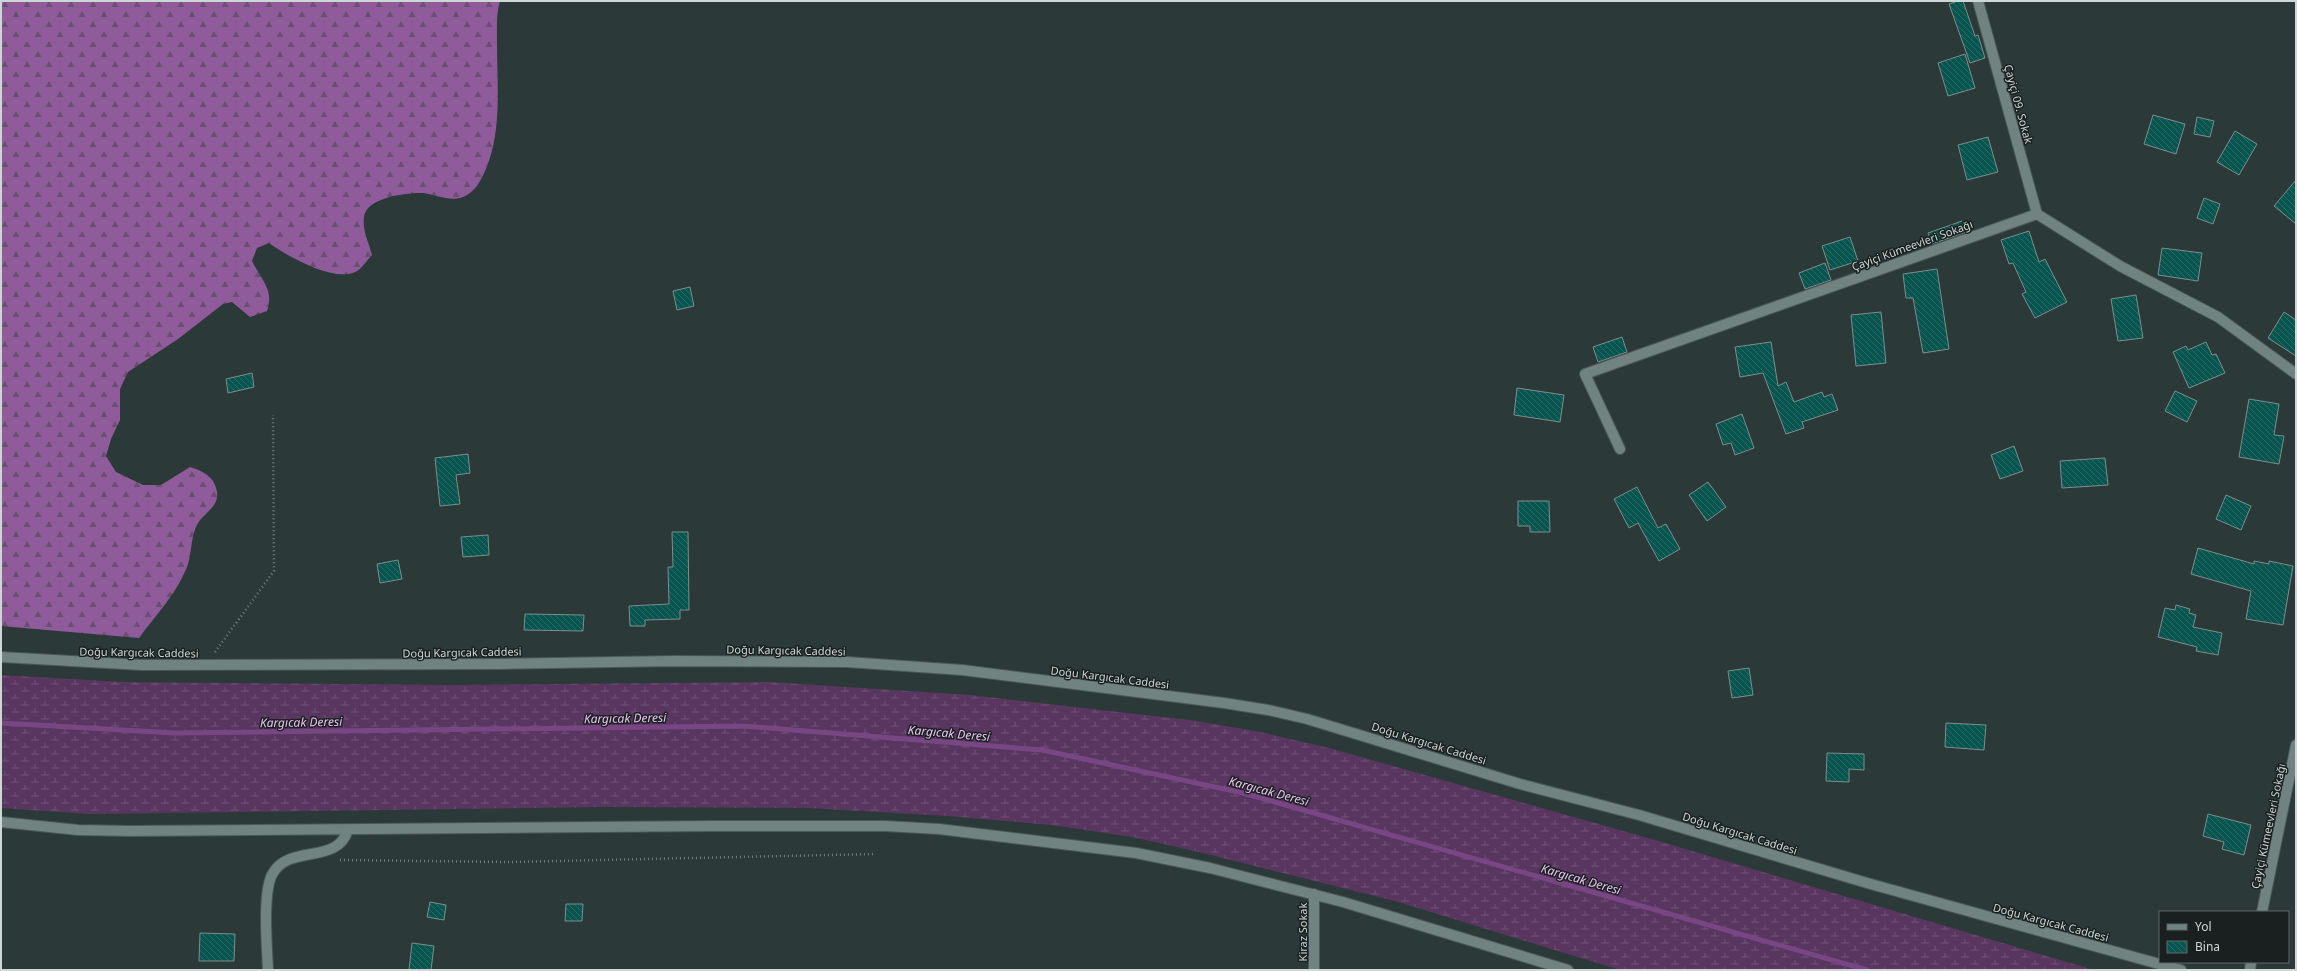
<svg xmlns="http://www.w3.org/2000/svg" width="2297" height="971" font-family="'Noto Sans',sans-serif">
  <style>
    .forest { fill: url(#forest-firs) }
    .wetland { fill: url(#wetland-marsh) }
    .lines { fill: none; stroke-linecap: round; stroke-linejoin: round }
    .stream { stroke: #794684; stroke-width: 5 }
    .building { fill: url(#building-back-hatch); stroke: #7d8e8c }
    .minor-casing { stroke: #4a5856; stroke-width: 12 }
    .tertiary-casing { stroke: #4a5856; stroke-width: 12 }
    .path { stroke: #74817f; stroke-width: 2.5; stroke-dasharray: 1 3; stroke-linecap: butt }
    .minor { stroke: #718381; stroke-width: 10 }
    .tertiary { stroke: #718381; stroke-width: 10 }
    .labels { text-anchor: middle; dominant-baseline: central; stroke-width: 3; stroke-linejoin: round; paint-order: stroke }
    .street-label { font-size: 11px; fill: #cdd7d5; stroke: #19201f }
    .water-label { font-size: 12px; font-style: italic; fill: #ecc1f5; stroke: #19201f }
  </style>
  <defs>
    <pattern id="forest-firs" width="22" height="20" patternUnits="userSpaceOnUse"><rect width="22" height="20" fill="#8f5b9b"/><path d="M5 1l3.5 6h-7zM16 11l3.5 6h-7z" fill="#6b4f72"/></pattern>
    <pattern id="wetland-marsh" width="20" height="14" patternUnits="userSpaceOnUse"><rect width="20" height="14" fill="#583660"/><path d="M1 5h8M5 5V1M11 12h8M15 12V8" fill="none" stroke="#6f5276"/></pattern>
    <pattern id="building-back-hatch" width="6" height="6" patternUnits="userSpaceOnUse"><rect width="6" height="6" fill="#08544f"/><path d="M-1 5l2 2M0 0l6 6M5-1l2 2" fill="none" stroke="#2b6c67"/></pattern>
  </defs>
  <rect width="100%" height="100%" fill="#2b3a39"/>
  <path class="forest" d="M1,1H500C496,14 497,30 497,43C497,89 504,145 477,186C475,189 467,196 463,197C451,202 436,195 424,193C408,192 366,197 364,217C362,230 369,243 372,255C367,260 362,268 357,271C336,284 287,256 269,243L257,248L252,261C260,278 275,290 267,311L250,317L232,302L223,304L178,339L128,372L120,389V420L111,439L106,456L116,472L143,485H161L190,467C203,471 215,477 217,492C219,507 205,512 198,523C191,534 192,551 188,564C178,592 156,615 139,638L1,626Z"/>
  <path class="wetland" d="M1,675L124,682L451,685L770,682L970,695L1197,721L1260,732L1329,748L1648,838L2094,970H1620L1395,901L1199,852L1132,837L1052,825L948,816L808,808L606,807L89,814L1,808Z"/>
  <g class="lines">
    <path class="stream" d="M1,723L175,733L743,726L1042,750L1243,793L1867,970"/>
  </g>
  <path class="building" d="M1958,1H1963L1975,36L1978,35L1985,58L1970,63L1949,4Z
    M1965,54L1975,88L1948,96L1938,63Z
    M2153,115L2185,124L2176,154L2144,144Z
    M2197,117L2214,121L2210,137L2194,134Z
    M2235,131L2257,144L2239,175L2217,162Z
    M1988,137L1998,172L1967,180L1958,145Z
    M2296,180V224L2274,206Z
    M2204,198L2220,204L2213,224L2197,218Z
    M1962,221L1966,232L1932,244L1928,233Z
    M2029,231L2039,262L2045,259L2067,302L2035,318L2022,294L2026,292L2013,263L2009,264L2001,240Z
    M1850,237L1858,261L1830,270L1822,246Z
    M2162,248L2202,253L2198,281L2158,275Z
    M1825,263L1831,280L1805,289L1799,273Z
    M1937,269L1949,349L1923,353L1913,298H1906L1903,274Z
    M690,287L694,306L677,310L673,291Z
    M2136,295L2143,338L2118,341L2111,299Z
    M1881,312L1886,363L1856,366L1851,315Z
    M2284,312L2296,320V356L2268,338Z
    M1622,337L1627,352L1598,362L1593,347Z
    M1771,342L1778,386L1786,382L1794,402L1822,392L1824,397L1832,394L1838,410L1802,422L1804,428L1786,434L1763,373L1740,377L1735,347Z
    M2206,342L2212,355L2216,354L2225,373L2189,388L2173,352L2186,346L2188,350Z
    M252,373L254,387L228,393L226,379Z
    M1517,388L1564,395L1560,422L1514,415Z
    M2175,391L2197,401L2187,422L2165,411Z
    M2249,399L2279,404L2274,435L2284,436L2279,464L2239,457Z
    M1742,414L1754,448L1735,455L1731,443L1723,445L1716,424Z
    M2014,446L2023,471L2000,479L1991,455Z
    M468,454L470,473L456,475L460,504L440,506L435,458Z
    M2105,458L2108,485L2062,488L2060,461Z
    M1708,482L1726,507L1707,521L1689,495Z
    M1637,487L1658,528L1666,524L1680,549L1659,561L1638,523L1629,528L1614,499Z
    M2226,495L2251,506L2241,530L2216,519Z
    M1518,501H1549L1550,532H1530V526H1518Z
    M672,532H688L689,610H680V619L645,620V626H630L629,606L669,604L668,567H673Z
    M488,535L489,555L463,557L461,537Z
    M2198,548L2254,564V561L2269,564V561L2293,566L2283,625L2246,619L2251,591L2191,574Z
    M398,560L402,579L380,583L377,564Z
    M2176,605L2190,609L2189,613L2196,615L2193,627L2222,633L2218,655L2196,651L2197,647L2158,637L2165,608L2175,610Z
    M525,614L584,615L583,631L524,630Z
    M1749,668L1753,695L1732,698L1728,671Z
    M1946,723L1986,725L1984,750L1945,747Z
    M1827,753L1864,754V770L1849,769V782L1826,781Z
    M2208,814L2251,825L2244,855L2222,849L2224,842L2203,836Z
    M430,902L446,905L444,920L427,917Z
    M566,904H583L582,921H565Z
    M200,933L235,934L234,961H199Z
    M412,943L434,946L431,970H409Z"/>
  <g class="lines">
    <defs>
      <path id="minor" d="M1978,1L2037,214
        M1620,449L1585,374L2037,214L2120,266L2218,317L2296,374
        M1,822L78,830L131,831L712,826H885L939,829L1136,853L1210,868L1343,902L1568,970
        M2262,912L2296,745
        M268,970C267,948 262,890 273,873C290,844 337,865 348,830
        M1314,970V894
        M2250,970L2251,962"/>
      <path id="tertiary" d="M1,657L142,665L500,664L675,661L847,662L962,670L1224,703L1268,710L1307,719L1520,784L1639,815L1867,883L2181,970"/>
    </defs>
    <use href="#minor" class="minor-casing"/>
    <use href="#tertiary" class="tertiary-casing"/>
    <path class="path" d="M215,652L274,571L273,415
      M340,860L510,862L875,854"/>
    <use href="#minor" class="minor"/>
    <use href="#tertiary" class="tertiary"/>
  </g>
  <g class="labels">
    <g class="street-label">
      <text transform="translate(2019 104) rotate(75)">Çayiçi 09. Sokak</text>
      <text transform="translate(1912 245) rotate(-20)">Çayiçi Kümeevleri Sokağı</text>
      <text transform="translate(786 650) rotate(1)">Doğu Kargıcak Caddesi</text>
      <text transform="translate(139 652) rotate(1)">Doğu Kargıcak Caddesi</text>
      <text transform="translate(462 652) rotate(-1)">Doğu Kargıcak Caddesi</text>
      <text transform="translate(1110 677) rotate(7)">Doğu Kargıcak Caddesi</text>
      <text transform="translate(1429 743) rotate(17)">Doğu Kargıcak Caddesi</text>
      <text transform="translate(2268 826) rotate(-78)">Çayiçi Kümeevleri Sokağı</text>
      <text transform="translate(1740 833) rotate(17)">Doğu Kargıcak Caddesi</text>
      <text transform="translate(2051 922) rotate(15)">Doğu Kargıcak Caddesi</text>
      <text transform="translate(1302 932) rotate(-90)">Kiraz Sokak</text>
    </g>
    <g class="water-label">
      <text transform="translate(625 718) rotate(-1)">Kargıcak Deresi</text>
      <text transform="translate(301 722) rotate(-1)">Kargıcak Deresi</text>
      <text transform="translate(949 733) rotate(5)">Kargıcak Deresi</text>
      <text transform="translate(1269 791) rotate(15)">Kargıcak Deresi</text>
      <text transform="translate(1581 879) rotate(16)">Kargıcak Deresi</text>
    </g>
  </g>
  <rect width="2297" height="971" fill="none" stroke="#cdd7d5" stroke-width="4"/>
  <rect x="2159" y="911" width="130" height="52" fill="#19201f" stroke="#616968"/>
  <rect x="2167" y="924" width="20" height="6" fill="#718381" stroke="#616968"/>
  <text x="2195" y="931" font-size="12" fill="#cdd7d5">Yol</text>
  <rect x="2167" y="941" width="20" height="12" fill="url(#building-back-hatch)" stroke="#616968"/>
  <text x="2195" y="951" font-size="12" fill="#cdd7d5">Bina</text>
</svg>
